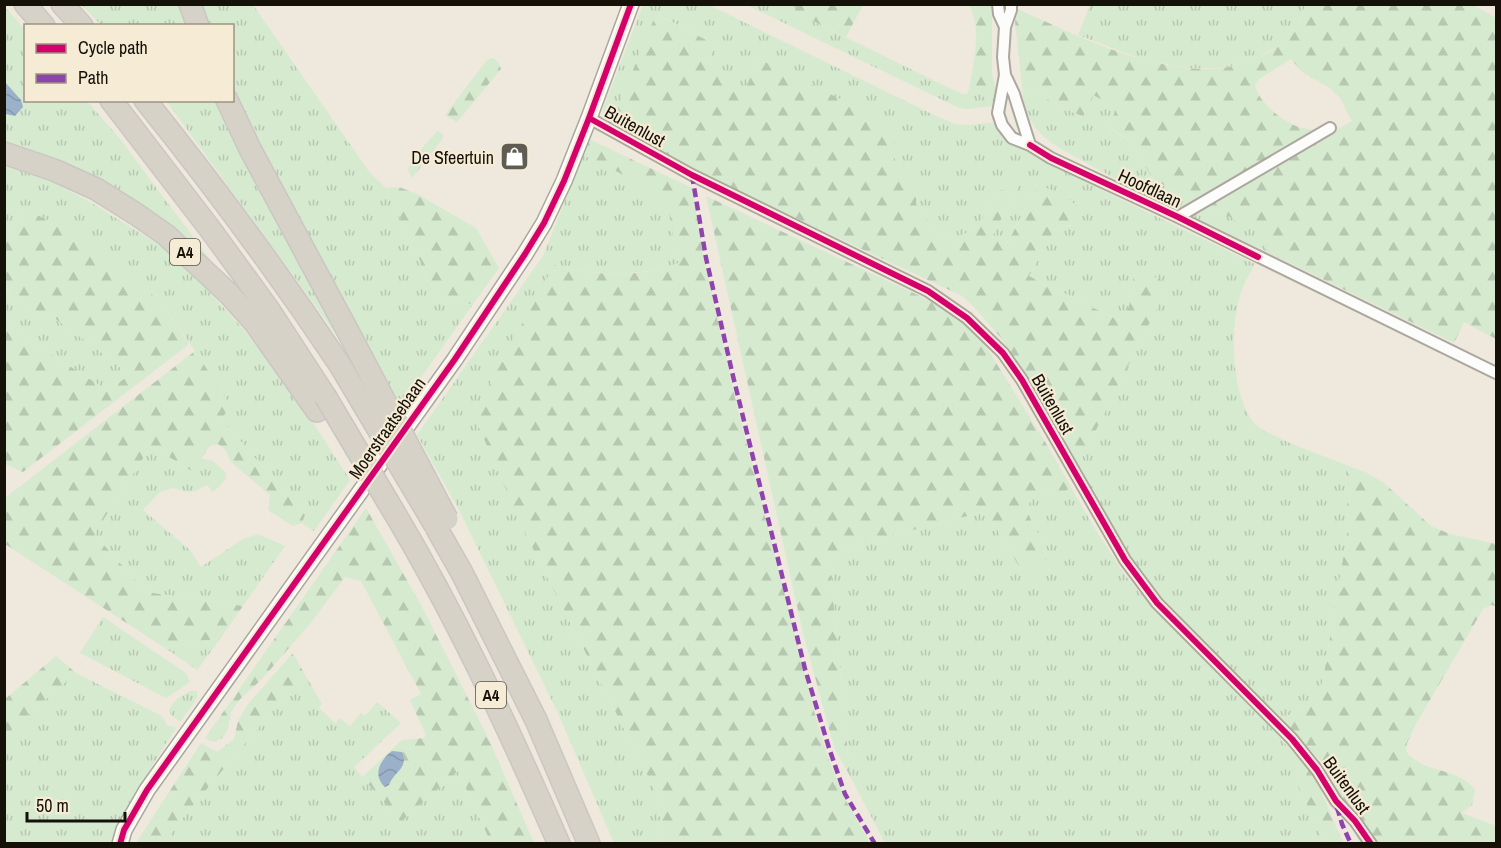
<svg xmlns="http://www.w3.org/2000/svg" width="1501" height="848" font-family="'Archivo Narrow',sans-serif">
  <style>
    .grass { fill: url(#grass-tufts) }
    .forest { fill: url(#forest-firs) }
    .water { fill: url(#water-waves) }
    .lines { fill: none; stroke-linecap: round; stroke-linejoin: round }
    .street-casing { stroke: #aba79e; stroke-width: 14 }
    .secondary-casing { stroke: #aba79e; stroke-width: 18 }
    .highway-casing { stroke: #cac7c2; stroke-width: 24 }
    .street { stroke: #fcfcfa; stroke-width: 10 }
    .secondary { stroke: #fcfcfa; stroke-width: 15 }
    .highway { stroke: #d6d2c8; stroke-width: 21 }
    .highway-bridge-casing { stroke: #cac7c2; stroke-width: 24; stroke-linecap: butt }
    .highway-bridge { stroke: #d6d2c8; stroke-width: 21 }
    .quiet { stroke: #8e44ad; stroke-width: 4.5; stroke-dasharray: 9 4.5; stroke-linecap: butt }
    .cycleway-casing { stroke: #f6ebd5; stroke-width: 10 }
    .cycleway { stroke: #d6006c; stroke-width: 6 }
    .labels { text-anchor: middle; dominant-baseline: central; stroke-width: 4.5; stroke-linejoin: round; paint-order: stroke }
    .shield { fill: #f6ebd5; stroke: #585246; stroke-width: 1.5 }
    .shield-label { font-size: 16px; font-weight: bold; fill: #151109 }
    .street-label { font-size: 18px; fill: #151109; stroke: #f6ebd5 }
    .poi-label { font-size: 18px; fill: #151109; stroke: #f6ebd5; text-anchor: end }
  </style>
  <defs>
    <pattern id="grass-tufts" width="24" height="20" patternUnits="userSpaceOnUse" patternTransform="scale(1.5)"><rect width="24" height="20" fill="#d6ead0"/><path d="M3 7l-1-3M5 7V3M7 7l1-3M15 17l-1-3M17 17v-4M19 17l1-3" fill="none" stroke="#b7c8b1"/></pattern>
    <pattern id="forest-firs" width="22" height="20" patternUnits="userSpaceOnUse" patternTransform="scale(1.5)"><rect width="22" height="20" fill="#d6ead0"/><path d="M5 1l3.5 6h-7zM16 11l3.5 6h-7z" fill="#b7c8b1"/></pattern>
    <pattern id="water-waves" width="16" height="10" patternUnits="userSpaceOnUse" patternTransform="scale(1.5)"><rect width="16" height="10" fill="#9bb1c9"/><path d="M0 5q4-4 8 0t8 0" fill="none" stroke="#8597ab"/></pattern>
  </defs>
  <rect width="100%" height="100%" fill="#eee8dd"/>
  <path class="grass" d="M82,5H185L193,25H101Z
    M198,5H253L370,173L386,188L439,301L473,304L401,406L314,245L261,154L234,95L232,91V26L206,25Z
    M643,5H709L934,115L955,124L968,125L1008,121L1019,138L1032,154L1118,198L1255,264C1250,273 1244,283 1241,293C1229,326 1231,401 1257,426C1262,430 1268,432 1273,435C1296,447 1322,455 1346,465L1348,528L1323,680C1317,701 1299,708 1281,720L1185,625L1153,589L1129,555L1076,470L1169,284L1133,279L1129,307L1121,321L1029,276L1057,225L1072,226L1038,184L1006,245L992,237L1020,183L994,195L978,228L959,236L956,243L929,227L926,215L916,204L917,189C911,181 898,170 895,162C893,154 894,144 894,136L759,59L744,92L722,82L706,65L716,45L657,14L614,116L616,134L604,120L603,109Z
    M747,5H797L794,12L947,87L963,94H967L969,89L1000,105L968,109L959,108Z
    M1090,5H1305L1298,29L1283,44L1259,56L1226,68H1188L1144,60L1078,35Z
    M5,7L25,30L26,100L87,101L120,139L230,286L151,219L5,145V114L15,116L21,100L5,82Z
    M1022,86L1082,117L1093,94L1116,107L1110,128L1139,147L1145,166L1153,180L1192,201L1177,210C1148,196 1119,181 1090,165C1069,153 1044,143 1031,121C1024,110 1023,99 1022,86Z
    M166,101H220L372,384L167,102Z
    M583,155L597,161L667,198L679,263C639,277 595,276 554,265L528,539L656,792L664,843H614L557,711L459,510L417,435L543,256Z
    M5,165L42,177L92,203L161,246L203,285L243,329L297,398L350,480L314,531L302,523L305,515L221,419L195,351L162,303L24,211L5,244Z
    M1208,205L1270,239L1265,251L1189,215Z
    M4,286L11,296L38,312L53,317L109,358L129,375L108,391L5,324Z
    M151,446L192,471L200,458L213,461L226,473V479L213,492L207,485L196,491L188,492L173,488L160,492L143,510L190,550L201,567L243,539L258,534L285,546L243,606L146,592L94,534Z
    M1071,487L1095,529L1125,575L1159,615L1271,728L1300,760L1296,780L1324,843H885L850,776L829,556L843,548L983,512L992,521L1020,568L1046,558L1045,547L1031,520L1027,510L1030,501L1037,494L1059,496Z
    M103,617L186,673L190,682L166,698L80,653Z
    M220,639L197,670L165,648L196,641Z
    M76,673L162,716L167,725L176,728C152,764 130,804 113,844H15L5,841L4,735Z
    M304,673L322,704L319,708L335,723L340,718L350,726L361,713L365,716L377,702L401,723L354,767L401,822L458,771L491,843L173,844L170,833Z
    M190,691H197V698L180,722L170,714C169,701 181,697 190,691Z"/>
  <path class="forest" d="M797,5V4L863,5L846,37L794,12Z
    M969,5H992V74L1000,105L969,89C973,62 983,30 969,5Z
    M1305,5H1473L1496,18V339L1464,322L1454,343L1265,251L1269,239L1208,205L1352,121L1340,98L1330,88L1302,72L1291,59L1259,79L1255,85C1258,102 1283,122 1299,127C1305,129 1313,129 1319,130L1192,201L1153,179L1145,166L1139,147L1110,127L1116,107L1093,95L1083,117L1022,86L1015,22L1018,9C1080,37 1153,75 1224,68C1232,67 1242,62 1250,59C1267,54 1286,45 1296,30C1301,24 1303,12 1305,5Z
    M656,14L716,45L706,65L726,75L723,82L744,91L759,59L883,120L891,128L894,136L895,160L899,169L916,181L917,189L916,204L926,215L929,227L956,243L959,236L978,228L994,195L1022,176L1020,183L992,237L1007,244L1038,184C1054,192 1077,198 1082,217C1076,227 1068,225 1057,225L1029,276L1120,321L1129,307L1133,279L1141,270L1169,284L1076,470L1002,339L974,307L962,296L616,134L614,116Z
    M493,58L498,62L501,69L457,122L445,115L487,60Z
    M437,131L443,134V138L412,178L408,170L411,161Z
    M589,139L692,188L703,255L735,398L817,722L828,758L845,799L870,843H664L656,792L528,539L473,414L554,265C594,276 640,278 679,263L666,198L597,161L583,155Z
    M399,187L417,194L476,228L499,268L473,304L439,301L386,188Z
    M706,196L937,304L966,322L980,337L1047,445L1071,487L1059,496L1037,494L1030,501L1027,510L1031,520L1045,547L1046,559L1040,565L1025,571L1020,568L992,521L983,512L843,548L829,556L850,776L834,747L803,633Z
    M24,211L39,216L81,237L162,303L189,344L23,472L5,464V324L108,391L129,375L109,358L53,317L38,312L11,296L5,286V244Z
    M195,351L231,406L221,419L305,515L302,523L293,526L268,510L270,495L231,462L224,448L218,444L210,446L192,471L151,446L94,534L146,592L243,606L220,639L196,641L165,648L5,544V498Z
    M1346,465L1365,472L1383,482L1431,526L1450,534L1496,544V606L1491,605L1483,609L1416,724L1407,743L1406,751C1422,774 1459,767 1475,790L1472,805L1462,813L1496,826V843H1359L1333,780L1321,761L1281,720C1299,708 1316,701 1323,680L1348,528Z
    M366,508L421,605L490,742L534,843H491L458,771L401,822L362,777L402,740L424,738L426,735L410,700L421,694L361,581L345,577L309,625L262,679L239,700L231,712L228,729L222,738L215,742L210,741L205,738Z
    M293,653L304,673L170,833L173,843H136L201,743L217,752L234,739L238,721L248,704Z
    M56,656L76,673L5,735V699Z
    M1300,760L1316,779L1343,843H1324L1296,780Z"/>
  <path class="water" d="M5,82L21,100L23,107L15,116L5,114Z
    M392,751L402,752C409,769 394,771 389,785L385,787C372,775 380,760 392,751Z"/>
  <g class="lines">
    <defs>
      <path id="street" d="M998,4L999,14L1005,27
        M1011,4V10L1005,27L1003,57L1005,75L998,113L1002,125L1012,138L1030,145L1051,158L1178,217L1496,373
        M1005,75L1014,94L1030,145
        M589,118L692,175L928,291L967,318L1003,353L1022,380L1125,560L1157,603L1292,739L1317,770L1336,801L1355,821L1371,844
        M1178,217L1330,128"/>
      <path id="secondary" d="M120,844L124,830L147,790L455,359L525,254L544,223L564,181L589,118L631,4"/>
      <path id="highway" d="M25,4L44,26
        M62,4L82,26
        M190,4L198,26
        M111,100L210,229L269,310L325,396
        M145,100C214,186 279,274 340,365
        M227,100L250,149L352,339
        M4,153L54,170L96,189L136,214L166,235L229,294L255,323L317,411
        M388,502C454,611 508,727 559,844
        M437,529L462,573L536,720L589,844"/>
    </defs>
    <use href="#street" class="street-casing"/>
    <use href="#secondary" class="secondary-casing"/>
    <use href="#highway" class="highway-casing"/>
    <use href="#street" class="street"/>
    <use href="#secondary" class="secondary"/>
    <use href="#highway" class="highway"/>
    <defs>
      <path id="highway-bridge" d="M352,339L447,519
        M340,365L435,525
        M325,396L388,502"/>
    </defs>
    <use href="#highway-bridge" class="highway-bridge-casing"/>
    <use href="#highway-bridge" class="highway-bridge"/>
    <path class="quiet" d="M692,175L706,258L733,376L805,669L829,748L845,794L875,844
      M1337,807L1342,824L1351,844"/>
    <defs>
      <path id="cycleway" d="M589,118L692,175L928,291L967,318L1003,353L1022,380L1125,560L1157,603L1292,739L1317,770L1336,801L1355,821L1371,844
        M1030,145L1051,158L1178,217L1258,257
        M120,844L124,830L147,790L455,359L525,254L544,223L564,181L589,118L631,4"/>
    </defs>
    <use href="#cycleway" class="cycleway-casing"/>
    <use href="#cycleway" class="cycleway"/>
  </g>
  <defs>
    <symbol id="shop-square" viewBox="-11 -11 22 22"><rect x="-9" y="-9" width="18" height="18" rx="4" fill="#615c53" stroke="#f6ebd5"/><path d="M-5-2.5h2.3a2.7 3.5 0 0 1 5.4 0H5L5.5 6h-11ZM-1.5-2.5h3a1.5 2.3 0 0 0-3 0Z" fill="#fff"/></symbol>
  </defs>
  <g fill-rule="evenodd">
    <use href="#shop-square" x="498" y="140" width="33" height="33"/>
  </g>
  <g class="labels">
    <g class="shield">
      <rect x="170" y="239" width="30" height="26" rx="4.5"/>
      <rect x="476" y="682" width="30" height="26" rx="4.5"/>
    </g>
    <g class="shield-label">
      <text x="185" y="252">A4</text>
      <text x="491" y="695">A4</text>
    </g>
    <g class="street-label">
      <text transform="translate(635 126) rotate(29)">Buitenlust</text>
      <text transform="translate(1150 188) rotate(25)">Hoofdlaan</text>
      <text transform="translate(1053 404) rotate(60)">Buitenlust</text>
      <text transform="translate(387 428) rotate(-55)">Moerstraatsebaan</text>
      <text transform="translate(1347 785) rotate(54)">Buitenlust</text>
    </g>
    <g class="poi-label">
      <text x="494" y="157">De Sfeertuin</text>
    </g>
  </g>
  <rect width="1501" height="848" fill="none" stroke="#151109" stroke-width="12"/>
  <rect x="24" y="24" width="210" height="78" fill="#f6ebd5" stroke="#9c9483" stroke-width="1.5"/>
  <rect x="36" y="44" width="30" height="9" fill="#d6006c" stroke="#9c9483" stroke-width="1.5"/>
  <text x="78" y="54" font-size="18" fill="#151109">Cycle path</text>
  <rect x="36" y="74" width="30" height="9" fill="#8e44ad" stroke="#9c9483" stroke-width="1.5"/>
  <text x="78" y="84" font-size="18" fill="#151109">Path</text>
  <path d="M27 812v9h98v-9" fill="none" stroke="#151109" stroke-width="3"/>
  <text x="36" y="812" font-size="18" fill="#151109" stroke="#f6ebd5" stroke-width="4.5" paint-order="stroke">50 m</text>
</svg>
